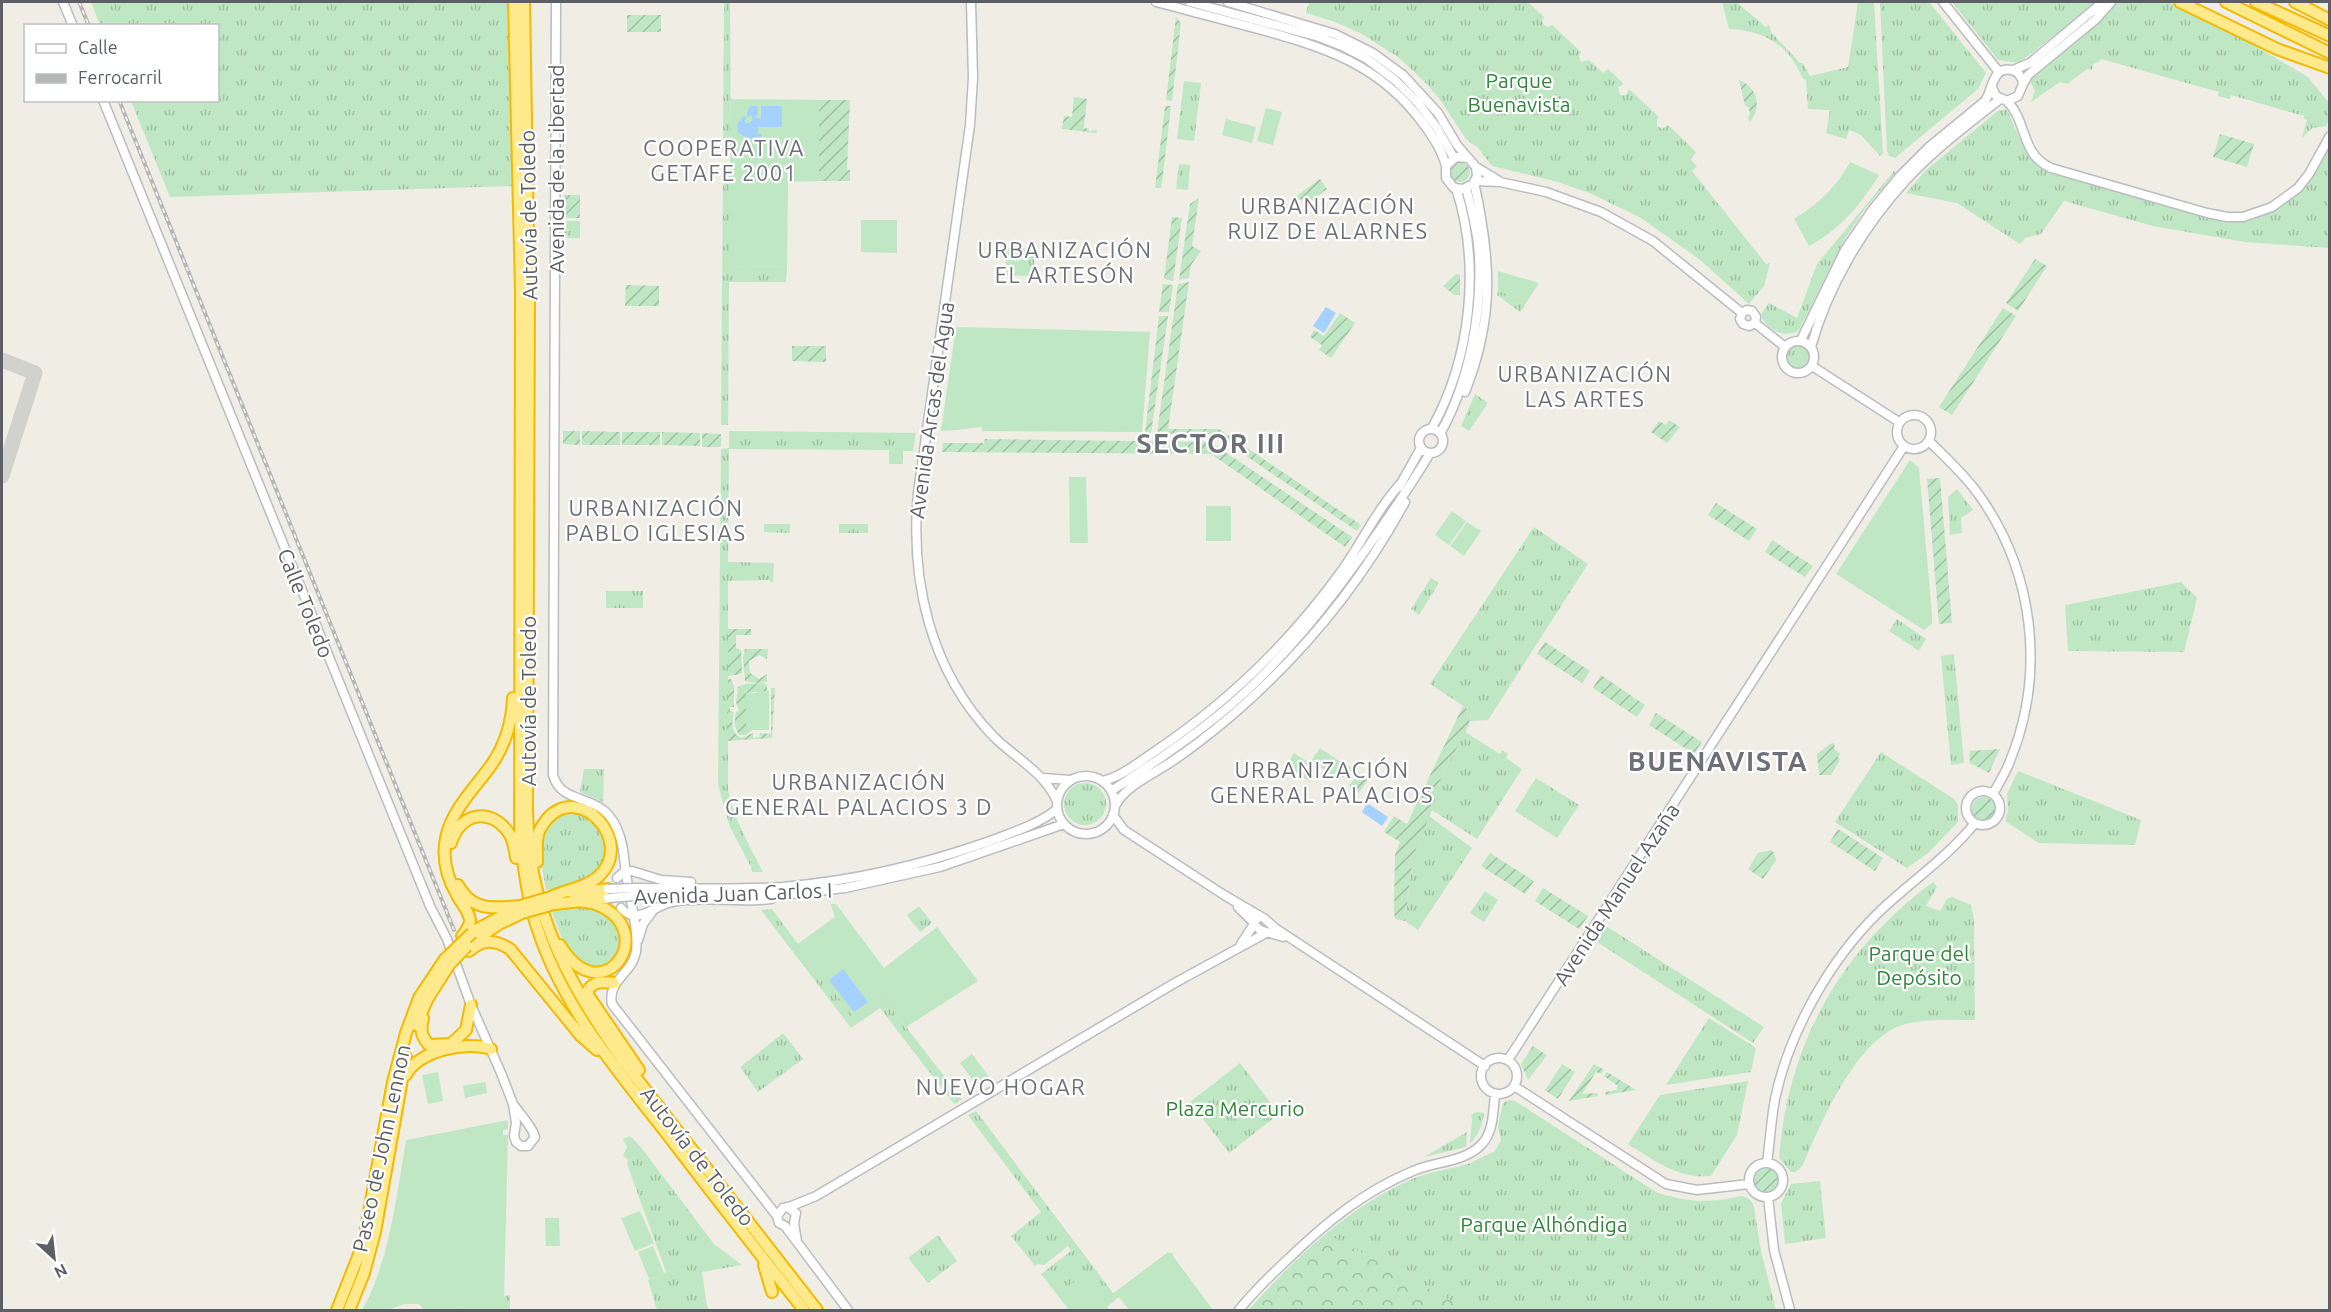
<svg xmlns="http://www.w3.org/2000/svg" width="2331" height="1312" font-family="Ubuntu,sans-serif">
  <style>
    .grass { fill: url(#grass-tufts) }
    .forest { fill: url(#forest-crowns) }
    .garden { fill: url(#garden-furrows) }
    .pitch { fill: #c0e7c3 }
    .water { fill: #a4d1ff }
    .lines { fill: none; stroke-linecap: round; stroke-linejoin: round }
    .taxiway { stroke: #d2d2cd; stroke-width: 15 }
    .secondary-casing { stroke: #babcc2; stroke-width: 11 }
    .highway-casing { stroke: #f3ba00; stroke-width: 14 }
    .secondary { stroke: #fff; stroke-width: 8 }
    .highway { stroke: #feea8c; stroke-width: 10 }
    .rail-casing { stroke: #b5b6b6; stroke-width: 4 }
    .rail { stroke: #fff; stroke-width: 1.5; stroke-dasharray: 4.5; stroke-linecap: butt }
    .secondary-bridge-casing { stroke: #babcc2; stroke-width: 11; stroke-linecap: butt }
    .highway-bridge-casing { stroke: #f3ba00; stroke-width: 14; stroke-linecap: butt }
    .secondary-bridge { stroke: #fff; stroke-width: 8 }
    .highway-bridge { stroke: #feea8c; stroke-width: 10 }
    .labels { text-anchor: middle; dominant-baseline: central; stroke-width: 4.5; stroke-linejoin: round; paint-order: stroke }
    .park-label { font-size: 21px; fill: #34853e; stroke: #fff }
    .street-label { font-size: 21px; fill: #5c5f65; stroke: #fff }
    .neighbourhood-label { font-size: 22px; letter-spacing: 1.5px; fill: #6d7177; stroke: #fff }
    .district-label { font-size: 27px; font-weight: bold; letter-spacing: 1.5px; fill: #6d7177; stroke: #fff }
  </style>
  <defs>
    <pattern id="grass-tufts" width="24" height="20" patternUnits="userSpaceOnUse" patternTransform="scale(1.5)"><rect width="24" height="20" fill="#c0e7c3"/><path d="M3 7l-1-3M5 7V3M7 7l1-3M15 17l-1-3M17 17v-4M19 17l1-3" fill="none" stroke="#9fbea2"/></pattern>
    <pattern id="forest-crowns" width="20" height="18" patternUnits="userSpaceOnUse" patternTransform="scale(1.5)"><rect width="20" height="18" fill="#c0e7c3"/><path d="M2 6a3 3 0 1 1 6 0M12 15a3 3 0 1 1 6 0" fill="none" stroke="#9fbea2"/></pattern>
    <pattern id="garden-furrows" width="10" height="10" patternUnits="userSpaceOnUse" patternTransform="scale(1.5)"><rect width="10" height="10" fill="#c0e7c3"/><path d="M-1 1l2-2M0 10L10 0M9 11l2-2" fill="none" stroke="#9fbea2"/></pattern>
  </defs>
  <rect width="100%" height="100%" fill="#efede4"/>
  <path class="grass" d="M91,2H507L512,186L170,197L131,101L218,100V26L100,25Z
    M724,2H730L731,151H723Z
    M1309,2H1528L1544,17L1542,21L1544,25L1548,27L1552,25L1581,52L1579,56L1581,62L1589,60L1603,73L1608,69L1624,84L1618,87L1620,95H1626L1629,89L1659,117L1657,119V126L1662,129L1668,125L1696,152L1691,160L1697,166L1692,171L1766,264L1770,263L1764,286L1749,304L1699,259L1641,218L1592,194L1558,182L1492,166L1478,148L1466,139L1441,101L1425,82L1398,57L1360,33L1335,22L1306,13Z
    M1722,2H1736L1766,27L1769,25L1771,32L1800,63H1803L1810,76L1848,67L1858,2H1874L1883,154L1880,156L1861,135L1849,130L1846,139L1826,133L1830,110L1808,109L1806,80L1803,79C1788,44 1765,31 1729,29Z
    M1880,2H1929L1986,73L1978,89L1895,158L1889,156L1887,151Z
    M1952,2H2099L2071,26L2069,24L2019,63L1998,60Z
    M2116,2H2169L2252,44L2308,77L2329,103V119L2326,126L2312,128L2302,138L2307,120L2304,119V116L2231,95L2229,99L2218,96L2219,92L2101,59L2099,62L2093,64L2092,70L2087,69L2067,84L2060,82L2031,102L2035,91L2030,81L2033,74L2101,20Z
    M1184,81L1201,83L1194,141L1177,139Z
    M1999,110H2007C2019,135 2025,159 2050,173L2220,220C2279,217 2301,197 2329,147V248L2245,242L2153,226L2064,201L2041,234L2025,238L2020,244L1957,203L1906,193L1926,170Z
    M1179,164L1190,165L1188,190L1176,189Z
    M731,165L730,266L787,267L786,282H729L728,425H721L723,168Z
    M1894,171L1896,172L1864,210L1845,239L1799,330C1787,340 1764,329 1761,314L1769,303L1797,318L1817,264Z
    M564,221H580V238H564Z
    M1006,248L1034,249V276L1005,275Z
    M1498,291L1528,300L1520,312L1497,295Z
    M1786 357a12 12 0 1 1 24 0a12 12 0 1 1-24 0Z
    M1475,394L1488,403L1469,431L1461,426Z
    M729,431L916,433L913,451H903V464H889V450L729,449L728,562L774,563L773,583L769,580L728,581V790C734,819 749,845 763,872H752L751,867L730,827L718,785L721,449L729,448Z
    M1957,489L1973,510L1961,518L1962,533L1950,535L1948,497Z
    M764,524H790V533L764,532Z
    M839,524H868V533H839Z
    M1534,527L1588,564L1488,720L1470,721L1471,712L1455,723L1463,707H1465L1430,684Z
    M1431,578L1439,583L1419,615L1411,609Z
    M2181,582L2197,598L2184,652L2068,651L2065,605Z
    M606,591H643V608H606Z
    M1897,619L1926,639L1919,651L1889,631Z
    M1954,654L1964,763L1951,765L1941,656Z
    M1465,732L1500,754L1502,750L1508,754L1506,758L1522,769L1477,839L1432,810L1441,778Z
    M1881,752L1954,799L1958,805V822L1928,853L1907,868L1835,822Z
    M584,769H604L603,802L580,792Z
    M2018,771L2141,820L2135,845L2039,843L2005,821L2008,811L2007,794Z
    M1536,778L1579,805L1557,838L1515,811Z
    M1064 804a21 21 0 1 1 42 0a21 21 0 1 1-42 0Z
    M571,811L593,818L609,845L601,870L575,885L546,890L540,856V838L553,817Z
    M1429,816L1472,848L1418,930L1405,921L1413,856Z
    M1933,882L1937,887L1926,906L1940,911L1947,899L1952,897L1971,905L1974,919L1975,1020C1951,1020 1925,1018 1902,1025C1855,1041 1821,1123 1803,1165L1796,1172H1791L1779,1158C1788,1043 1840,951 1933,882Z
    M1485,891L1498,900L1484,922L1470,913Z
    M831,904H836L882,996L962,1099L954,1104L880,1008L851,1028L761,910L772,909L798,944L835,917Z
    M570,905C602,907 621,915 622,951L603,969L580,965L564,944L551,909Z
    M919,906L932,923L920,932L907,915Z
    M1606,926L1764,1027L1753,1043L1597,942Z
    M1709,1018L1756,1048L1751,1072L1666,1085Z
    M782,1034H784L803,1059L758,1092L740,1067Z
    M1240,1063L1279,1114L1229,1153L1190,1102Z
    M1748,1081L1737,1135L1711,1176C1678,1179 1655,1161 1628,1144L1660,1095Z
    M1509,1100L1515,1101L1656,1192C1689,1203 1709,1203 1742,1196C1749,1198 1752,1200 1754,1207L1761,1251L1776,1310H1249C1293,1260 1346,1209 1408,1181C1426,1172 1446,1170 1465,1165C1475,1162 1484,1155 1494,1152L1501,1141L1498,1126L1503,1103Z
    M976,1111L1113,1293L1115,1292L1119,1297L1107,1307L1109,1310H1069L1041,1274L1071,1251L1068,1246L1044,1265L1038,1264L1035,1266L1011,1236L1041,1212L968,1115Z
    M1477,1112L1484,1113C1482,1126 1479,1134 1470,1144L1472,1119L1471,1115Z
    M1467,1132L1466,1147L1424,1157Z
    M630,1136L640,1146L714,1244L742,1265L702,1272L707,1306L710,1310L719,1309V1310H657L648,1280L666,1272L627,1164L628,1159L623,1156L627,1147L623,1139Z
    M1820,1181L1826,1238L1785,1244L1781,1203L1791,1184Z
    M938,1235L957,1261L928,1283L908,1258Z
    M510,1295V1310H449Z"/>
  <path class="forest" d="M1327,1234L1461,1306L1468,1310H1249L1266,1291Z"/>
  <path class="garden" d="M627,15H661V32H627Z
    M1176,17L1181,23L1172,101L1166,100Z
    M1739,80C1758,87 1762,107 1750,122L1748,118L1750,114L1749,108L1745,105Z
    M1074,97L1087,99L1084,128L1089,129V131L1097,130L1096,133L1062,129L1064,116L1072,117Z
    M819,100H850L847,170H850V181H819Z
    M1165,106H1171L1162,182L1161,188H1155Z
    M2220,134L2254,144L2247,167L2213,157Z
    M1450 172a10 10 0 1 1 20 0a10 10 0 1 1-20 0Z
    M1320,179L1327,189L1312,200L1292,199Z
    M564,195H580V218H564Z
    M1199,198L1192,246L1201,251L1191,265L1189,278L1179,280L1190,204Z
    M1172,217L1182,218L1173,281L1164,279Z
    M2035,259L2047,266L2018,311L2006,303Z
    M1456,274L1460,275V295H1454L1443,286Z
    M1189,282L1168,429H1219L1361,525L1357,531L1215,435L1157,433L1178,284Z
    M1163,284L1173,285L1169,312H1159Z
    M626,285L659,286V306H625Z
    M2003,308L2016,316L1952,415L1939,407Z
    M1340,313L1355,323L1331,358L1319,350L1322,345L1310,337L1314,330L1324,336Z
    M1159,316H1168L1151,433H1145Z
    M792,346H826V362L792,361Z
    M1669,420L1680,427L1667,443L1651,432L1659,421L1666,425Z
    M563,431H580V445L563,444Z
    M582,431L620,432V445H582Z
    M622,432H660V445H622Z
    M662,432L700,433V446L662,445Z
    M702,433L721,434V447H702Z
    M985,439L1210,442L1352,537L1345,547L1211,454L942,452L943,443H984Z
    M1940,478L1952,623L1939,624L1927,479Z
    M1716,503L1757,529L1749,541L1708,515Z
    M1772,540L1813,566L1805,577L1765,552Z
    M728,629H751V635H736V648L741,650L742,672L741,674L728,676Z
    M1545,642L1590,671L1582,683L1537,654Z
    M745,649H768L767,659L759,655L749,661L750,673L759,679L767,674V682L757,683L745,681L743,657Z
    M1601,675L1645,705L1637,717L1593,688Z
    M728,679H731L734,686V707H730V711L734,712C732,722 730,733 742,738L753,733V738L759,737L760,733L771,734V688H775L772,738L727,741Z
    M763,683L767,685V691L746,693V727H752V730L746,735H740C734,729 734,720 736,712L739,711L736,702L738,687L745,684Z
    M1463,706L1471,712L1469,725L1441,778L1432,810L1413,856L1405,921L1395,919L1394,911L1395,855L1400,842L1384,832L1394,816L1407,824Z
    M1656,713L1702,742L1694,754L1649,725Z
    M1834,743L1835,750L1840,753L1838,757L1840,760L1831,775H1819L1817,754L1830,744Z
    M2000,749L1989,773L1970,763L1969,751Z
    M1345,764L1368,779L1359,793L1349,786L1356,776L1348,770L1343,778L1338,774Z
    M1972 809a12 12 0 1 1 24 0a12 12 0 1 1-24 0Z
    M1838,829L1883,858L1875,871L1830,842Z
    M1771,850L1774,853L1776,860L1763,879L1748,869L1758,853Z
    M1490,853L1534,881L1525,894L1481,866Z
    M1543,888L1588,916L1579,929L1535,901Z
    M1533,1046L1547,1055L1528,1080L1521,1064Z
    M1562,1064L1575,1072L1558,1099L1545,1090Z
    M1594,1064L1604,1070L1601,1074L1596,1072L1582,1094L1597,1093L1598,1096L1569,1101Z
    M1607,1072L1636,1090L1606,1095L1605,1092L1616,1090L1618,1086L1604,1076Z
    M1754 1180a12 12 0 1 1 24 0a12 12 0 1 1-24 0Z"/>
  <path class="pitch" d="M731,99L819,100V181L788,182L787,267L729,266Z
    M1266,108L1282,112L1273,145L1257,141Z
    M1226,119L1256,127L1252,143L1222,135Z
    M1850,162L1879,175C1861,204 1840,230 1809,246L1794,219C1818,204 1837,187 1850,162Z
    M861,220H897V253L861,252Z
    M1498,271L1539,283L1528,300L1498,291Z
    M956,327L1150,332L1142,432L982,431V427C967,428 955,431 941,431Z
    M1910,460L1919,468L1932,614V624L1924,630L1836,574Z
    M1069,477H1086L1088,543H1070Z
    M1206,506H1231V541H1206Z
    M1452,511L1466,521L1449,545L1435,535Z
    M1467,522L1481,531L1464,556L1450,546Z
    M757,691H769V730H752L751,727H746V693H757Z
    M1320,748L1342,763L1333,776L1311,761Z
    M1294,753L1319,769L1310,782L1286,766Z
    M831,904H836L884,968L937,927L978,981L906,1027L882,996L854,1018L798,944L835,917Z
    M972,1054L990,1078L978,1087L960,1063Z
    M438,1072L443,1101L428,1104L422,1075Z
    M485,1082L487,1093L465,1098L463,1086Z
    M508,1120V1129L503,1130V1135H508L504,1297L449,1310H424L419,1304H405L388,1310H362C389,1264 397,1193 406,1140Z
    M640,1211L654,1243L635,1251L621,1218Z
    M545,1218H559L560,1246H546Z
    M713,1244L725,1263L714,1270L703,1251Z
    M653,1246L664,1273L649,1279L638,1252Z
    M1168,1252L1173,1254V1256L1213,1310H1129L1115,1292Z
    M1082,1276L1105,1305L1098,1310H1083L1066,1288Z"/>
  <path class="water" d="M751,106H758V114L755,117L761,119V106H782V127H758V134H762V137C752,137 747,140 738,132L737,124L744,116L748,118L745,120V123H749L753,120L751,115L749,117L747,115L748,110Z
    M1326,307L1336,313L1324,333L1313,326Z
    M1367,803L1388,817L1382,826L1362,812Z
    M843,969L868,1002L854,1012L829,980Z"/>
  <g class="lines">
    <path class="taxiway" d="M2,360L35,373L2,476"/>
    <defs>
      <path id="secondary" d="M63,2L73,26
        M556,2L553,775C563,810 606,788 620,837C624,849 624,861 626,873C629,896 639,930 636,952C632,974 607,980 612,1004L777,1216
        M971,2L973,78L970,125L918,493C910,581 930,670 993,736C1015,758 1044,772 1057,801
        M1156,2C1190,11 1224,20 1258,29C1324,47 1379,64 1422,122C1432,135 1442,150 1446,166
        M1190,2L1319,37L1342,46L1367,59L1395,80L1418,103L1437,128L1454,158
        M1228,2L1335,34L1373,53L1403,75L1438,113L1457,145L1476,167L1477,176L1473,184L1463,189L1454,188L1446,178V166L1456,157L1468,158
        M1943,2L1999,72
        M2013,70L2030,63L2103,2
        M2023,84L2028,75L2095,20L2111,2
        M103,100L430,906L447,939L471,1005L501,1073L513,1104L516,1123L514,1136L516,1142L521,1146H528L535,1137C532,1126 520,1114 513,1104
        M2007,101C2028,122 2020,154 2051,168L2207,213L2227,217H2243L2272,207L2298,188L2309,174L2330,136
        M1476,167L1499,181
        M1475,181L1500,182L1546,192L1601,212L1653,241L1742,313
        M1742,313L1740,319L1743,324L1749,326L1755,323
        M1742,313L1747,310L1752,311L1756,317L1755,323
        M1755,323L1785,347
        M1801,340L1845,250L1873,209L1900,176L1929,147L1985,101C1993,90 1992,66 2011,70C2018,71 2022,77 2023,84L2018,96L2007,101L1996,96L1992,87
        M1782 357a16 16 0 1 1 32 0a16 16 0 1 1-32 0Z
        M1811,347C1828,286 1863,227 1906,180C1934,150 1968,124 2000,99
        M1812,366L1899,422
        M1465,392C1495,317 1491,259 1474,182
        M1897 432a17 17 0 1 1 34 0a17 17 0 1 1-34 0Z
        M1432,428C1471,358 1481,265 1456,188
        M1419 441a12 12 0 1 1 24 0a12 12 0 1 1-24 0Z
        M1441,432C1469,382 1482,313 1479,256C1478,233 1472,210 1466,188
        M1929,441C1946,458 1965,475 1979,495C2034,572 2046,673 2010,761C2006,772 1999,783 1993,794
        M1399,487L1421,448
        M1057 805a29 29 0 1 1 58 0a29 29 0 1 1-58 0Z
        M1043,778L1070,780
        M1103,781C1122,776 1138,763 1154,752C1227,703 1292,640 1343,569C1363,540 1378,508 1402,482
        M1111,791C1151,765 1190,739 1226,709C1284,660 1329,602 1372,541C1392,512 1412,484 1430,453
        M1966 808a17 17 0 1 1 34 0a17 17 0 1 1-34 0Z
        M1115,806C1126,785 1152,775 1171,762C1192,748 1211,733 1230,717C1300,657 1361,583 1405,502
        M1113,815L1124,830L1224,895L1265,919L1275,928L1485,1066
        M617,878L625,871H632L661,880L691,882
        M635,888C684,888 733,890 782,887C851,881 922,865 987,842C1010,833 1038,825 1057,809
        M635,896L791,894L845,888L940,867L1064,824
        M1238,907L1254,923L1258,917
        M621,908C637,927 654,905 672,902C702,896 739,903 771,899
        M638,940L643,924L652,912
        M1241,944L1254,924L1260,930L1283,937
        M1481 1076a18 18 0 1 1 36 0a18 18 0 1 1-36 0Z
        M1508,1060L1904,446
        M1514,1086L1666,1184L1697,1190L1749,1184
        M1749 1180a17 17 0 1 1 34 0a17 17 0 1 1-34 0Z
        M1767,1163C1770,1142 1771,1120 1775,1099C1789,1032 1830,960 1878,913C1910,882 1947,858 1975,823
        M1768,1197L1774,1250L1790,1310
        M787,1207L796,1213L794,1223L797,1242
        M789,1207L816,1196L1173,984L1266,933
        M783,1208L777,1216L779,1223L785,1226L848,1310
        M1239,1310C1253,1292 1270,1276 1286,1261C1324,1224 1364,1191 1413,1171C1435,1161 1463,1163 1481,1145C1494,1132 1493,1111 1495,1094"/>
      <path id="highway" d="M514,2L521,291L520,837C524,867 527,898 537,927C562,1006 617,1070 667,1134C712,1193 758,1252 804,1310
        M524,2L529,297L527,810C528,826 528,844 531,861C543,938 579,998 623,1061L817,1310
        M2180,2L2277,49L2330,68
        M2226,2L2330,53
        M2256,2L2330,36
        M2295,2L2330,20
        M451,843C460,812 492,806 510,835C514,842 515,850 516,858
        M537,862C537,854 536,843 538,835C539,829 543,824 547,819C580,782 633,840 601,874C588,888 567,889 551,897
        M458,885C472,912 494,908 520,906
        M573,893L608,889
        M554,904L608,898
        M476,930L515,909
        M462,936C466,931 470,927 470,920C469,911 461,903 457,895C447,878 442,858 446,838C452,809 476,787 492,764C505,745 512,721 513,698
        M472,942L499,924L522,913
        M560,945C602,1015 661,932 598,905C591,902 583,902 575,901
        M469,951C483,939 494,939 510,949L581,1036L597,1050
        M614,983C604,982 594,980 588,990V995L639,1070
        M423,1018C420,1030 421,1036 429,1045L449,1044
        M416,1025L428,998L449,965
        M451,1044L466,1030L471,1005
        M406,1075C417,1051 467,1040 491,1049
        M764,1265L772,1292
        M337,1310L358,1257L365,1234L393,1082L406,1033L419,998L445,959
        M349,1310L364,1273L375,1232L406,1057"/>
    </defs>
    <use href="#secondary" class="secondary-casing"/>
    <use href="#highway" class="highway-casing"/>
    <use href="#secondary" class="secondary"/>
    <use href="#highway" class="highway"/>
    <defs>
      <path id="rail" d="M79,2L89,26
        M119,100L454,930"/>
    </defs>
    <use href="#rail" class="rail-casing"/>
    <use href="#rail" class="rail"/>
    <defs>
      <path id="secondary-bridge" d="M608,889L635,888
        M608,898L635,896"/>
      <path id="highway-bridge" d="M520,906L551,897
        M522,913L554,904
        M445,959L472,933
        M449,965L467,946"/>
    </defs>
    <use href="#secondary-bridge" class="secondary-bridge-casing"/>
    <use href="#highway-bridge" class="highway-bridge-casing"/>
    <use href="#secondary-bridge" class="secondary-bridge"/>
    <use href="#highway-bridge" class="highway-bridge"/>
  </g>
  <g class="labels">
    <g class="park-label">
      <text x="1519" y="80">Parque<tspan x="1519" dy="24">Buenavista</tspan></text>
      <text x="1919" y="953">Parque del<tspan x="1919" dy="24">Depósito</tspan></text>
      <text x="1235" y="1108">Plaza Mercurio</text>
      <text x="1544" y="1224">Parque Alhóndiga</text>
    </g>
    <g class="street-label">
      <text transform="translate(556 169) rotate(-90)">Avenida de la Libertad</text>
      <text transform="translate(528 215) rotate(-91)">Autovía de Toledo</text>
      <text transform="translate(931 410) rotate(-82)">Avenida Arcas del Agua</text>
      <text transform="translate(306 603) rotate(68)">Calle Toledo</text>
      <text transform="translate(528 701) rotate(-90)">Autovía de Toledo</text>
      <text transform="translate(733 893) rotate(-2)">Avenida Juan Carlos I</text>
      <text transform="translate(1616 894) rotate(-57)">Avenida Manuel Azaña</text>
      <text transform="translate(381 1148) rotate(-78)">Paseo de John Lennon</text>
      <text transform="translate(698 1156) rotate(52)">Autovía de Toledo</text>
    </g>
    <g class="neighbourhood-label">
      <text x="724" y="147">COOPERATIVA<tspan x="724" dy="25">GETAFE 2001</tspan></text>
      <text x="1328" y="205">URBANIZACIÓN<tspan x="1328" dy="25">RUIZ DE ALARNES</tspan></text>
      <text x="1065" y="249">URBANIZACIÓN<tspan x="1065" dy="25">EL ARTESÓN</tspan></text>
      <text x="1585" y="373">URBANIZACIÓN<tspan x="1585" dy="25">LAS ARTES</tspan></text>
      <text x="656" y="507">URBANIZACIÓN<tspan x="656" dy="25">PABLO IGLESIAS</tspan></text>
      <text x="1322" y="769">URBANIZACIÓN<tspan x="1322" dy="25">GENERAL PALACIOS</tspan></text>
      <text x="859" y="781">URBANIZACIÓN<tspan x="859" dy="25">GENERAL PALACIOS 3 D</tspan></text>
      <text x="1001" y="1086">NUEVO HOGAR</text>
    </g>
    <g class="district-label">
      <text x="1211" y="443">SECTOR III</text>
      <text x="1718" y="761">BUENAVISTA</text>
    </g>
  </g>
  <rect width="2331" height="1312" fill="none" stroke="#5c5f65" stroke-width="6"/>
  <rect x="24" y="24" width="195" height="78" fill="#ffffff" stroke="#bebfc1" stroke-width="1.5"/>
  <rect x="36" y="44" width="30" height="9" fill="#ffffff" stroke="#bebfc1" stroke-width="1.5"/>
  <text x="78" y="54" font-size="18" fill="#5c5f65">Calle</text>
  <rect x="36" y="74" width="30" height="9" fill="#b5b6b6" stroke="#bebfc1" stroke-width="1.5"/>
  <text x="78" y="84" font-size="18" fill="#5c5f65">Ferrocarril</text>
  <g transform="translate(54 1258) rotate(153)" stroke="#ffffff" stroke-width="4.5" paint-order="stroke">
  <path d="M0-4.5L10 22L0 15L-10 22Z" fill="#5c5f65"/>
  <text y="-9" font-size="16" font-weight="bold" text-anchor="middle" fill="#5c5f65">N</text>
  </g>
</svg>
